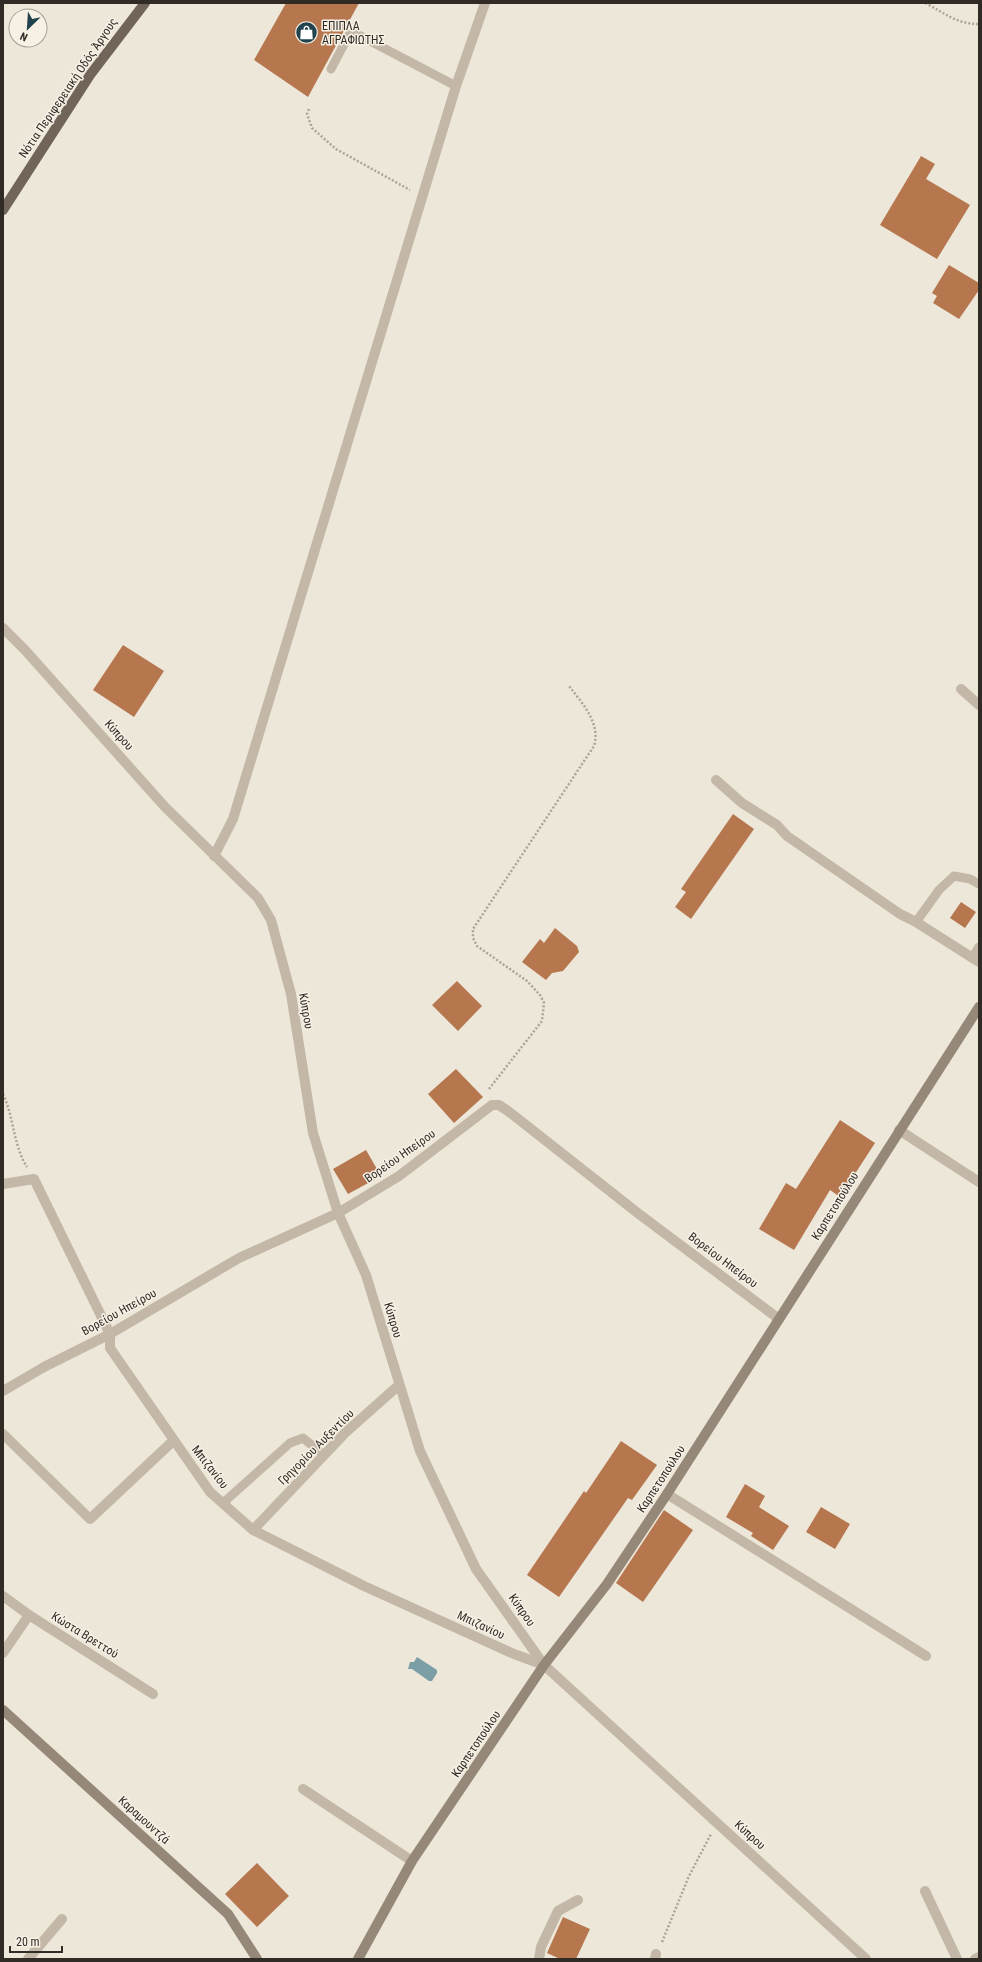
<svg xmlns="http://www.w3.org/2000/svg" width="982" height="1962" font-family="'Roboto Condensed',sans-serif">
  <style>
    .water { fill: #7c9ea6 }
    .building { fill: #b6774f }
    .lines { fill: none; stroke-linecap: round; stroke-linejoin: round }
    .path { stroke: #afa391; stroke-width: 2.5; stroke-dasharray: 2 2; stroke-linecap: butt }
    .lane { stroke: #c3b8a7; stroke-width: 9 }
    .street { stroke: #c3b8a7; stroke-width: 10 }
    .secondary { stroke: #968879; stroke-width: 10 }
    .primary { stroke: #716559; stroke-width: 10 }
    .labels { text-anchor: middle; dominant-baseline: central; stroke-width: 3; stroke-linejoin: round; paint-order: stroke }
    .poi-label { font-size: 12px; fill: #312b26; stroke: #f6f0e5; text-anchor: start }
    .street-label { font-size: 12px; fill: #312b26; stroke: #f6f0e5 }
  </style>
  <rect width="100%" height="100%" fill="#ede7d9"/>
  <path class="water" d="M417,1657L437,1670V1673L432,1681H429L412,1669H408L410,1662H414Z"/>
  <path class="building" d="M286,3H359L308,97L254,60Z
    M921,156L935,164L926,179L970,205L937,259L880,225Z
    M949,265L979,283V290L959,319L933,303L937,296L932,293Z
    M123,645L164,671L134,717L93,690Z
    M733,814L754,829L691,919L675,907L686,892L681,889Z
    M961,902L976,912L965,928L950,918Z
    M555,928L577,946L579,952L563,971L552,973L546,980L522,962L540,939L544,943Z
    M457,981L482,1006L458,1031L432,1005Z
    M456,1069L483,1097L454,1123L428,1094Z
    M840,1120L875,1143L840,1197L830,1190L794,1250L759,1229L786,1183L796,1189Z
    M366,1150L381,1176L348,1194L333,1169Z
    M621,1441L657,1465L632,1500L628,1498L559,1597L527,1575L584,1491L586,1493Z
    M745,1484L765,1496L759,1507L789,1526L773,1550L751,1536L753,1533L726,1517Z
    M821,1507L850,1524L835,1549L806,1532Z
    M664,1510L693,1530L643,1602L616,1583Z
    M257,1863L289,1896L257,1927L225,1894Z
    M563,1917L590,1929L576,1959H560L547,1953Z"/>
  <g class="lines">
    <path class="path" d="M925,3C945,13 956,24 979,24
      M309,109L307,114L312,128L336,149L410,190
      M489,1089L542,1021L544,1003L540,995L527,981L477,946L473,938V929L594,746C601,723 582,703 569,686
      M3,1094C14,1117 13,1145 27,1167
      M662,1942L689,1876L711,1834"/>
    <path class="lane" d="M331,69L351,31L456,86
      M916,922L939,890L954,876L970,879L979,884
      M972,958L979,947
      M223,1503L290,1443L303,1438L324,1455"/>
    <path class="street" d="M3,628L25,650L165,807L258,898L271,920L291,994L313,1133L338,1213L366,1275L420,1451L476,1569L544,1665L866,1959
      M961,689L979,705
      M716,780L742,803L777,825L787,836L900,914L916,922L979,962
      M214,856L233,819L456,86L485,3
      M899,1130L979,1182
      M3,1184L34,1179L110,1334V1348L210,1492L253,1530L364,1586L514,1654L544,1665
      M3,1391L44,1367L110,1334L239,1258L338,1213L399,1176L492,1105H499L508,1111L639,1214L779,1319
      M3,1434L90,1519L173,1441
      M667,1494L926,1656
      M253,1530L345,1433L399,1385
      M3,1596L29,1615L153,1694
      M3,1653L29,1615
      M303,1789L412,1861
      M925,1891L957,1959
      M28,1959L62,1919
      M539,1959L541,1947L558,1911L578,1900
      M655,1959L656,1954
      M975,1959L979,1957"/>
    <path class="secondary" d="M3,1710L228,1914L257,1959
      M358,1959L412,1861L544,1665L607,1584L667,1494L979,1007"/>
    <path class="primary" d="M3,210L90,75L145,3"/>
  </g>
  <defs>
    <symbol id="shop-disc" viewBox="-11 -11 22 22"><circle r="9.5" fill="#22434d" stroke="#f6f0e5"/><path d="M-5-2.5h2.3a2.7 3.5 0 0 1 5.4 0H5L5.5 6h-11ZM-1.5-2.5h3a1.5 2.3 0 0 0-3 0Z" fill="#fff"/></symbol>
  </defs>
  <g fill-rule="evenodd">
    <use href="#shop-disc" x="294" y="20" width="25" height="25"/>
  </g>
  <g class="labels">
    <g class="poi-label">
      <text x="322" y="26">ΕΠΙΠΛΑ<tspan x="322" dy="14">ΑΓΡΑΦΙΩΤΗΣ</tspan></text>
    </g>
    <g class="street-label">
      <text transform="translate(68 88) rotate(-56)">Νότια Περιφερειακή Οδός Άργους</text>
      <text transform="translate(119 735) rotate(48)">Κύπρου</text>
      <text transform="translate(306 1011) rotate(80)">Κύπρου</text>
      <text transform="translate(400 1156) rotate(-35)">Βορείου Ηπείρου</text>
      <text transform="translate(835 1206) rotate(-58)">Καρπετοπούλου</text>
      <text transform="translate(723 1260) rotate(37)">Βορείου Ηπείρου</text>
      <text transform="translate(119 1312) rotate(-29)">Βορείου Ηπείρου</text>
      <text transform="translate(393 1320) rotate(73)">Κύπρου</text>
      <text transform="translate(316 1447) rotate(-45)">Γρηγορίου Αυξεντίου</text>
      <text transform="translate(210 1467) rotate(52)">Μπιζανίου</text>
      <text transform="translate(661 1479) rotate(-57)">Καρπετοπούλου</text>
      <text transform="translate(522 1610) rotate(55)">Κύπρου</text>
      <text transform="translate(481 1625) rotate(25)">Μπιζανίου</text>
      <text transform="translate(85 1635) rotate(32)">Κώστα Βρεττού</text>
      <text transform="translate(476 1744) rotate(-56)">Καρπετοπούλου</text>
      <text transform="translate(144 1820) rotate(42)">Καραμουντζά</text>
      <text transform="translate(750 1835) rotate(42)">Κύπρου</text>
    </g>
  </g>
  <rect width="982" height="1962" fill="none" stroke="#312b26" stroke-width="8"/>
  <g transform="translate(28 28) rotate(205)"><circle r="19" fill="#f6f0e5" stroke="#a7a199"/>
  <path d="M0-3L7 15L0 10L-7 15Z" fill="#22434d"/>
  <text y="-6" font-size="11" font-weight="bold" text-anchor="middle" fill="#312b26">N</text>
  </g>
  <path d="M10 1946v6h52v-6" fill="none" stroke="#312b26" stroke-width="2"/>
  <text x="16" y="1946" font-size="12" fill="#312b26" stroke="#f6f0e5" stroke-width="3" paint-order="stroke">20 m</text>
</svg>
